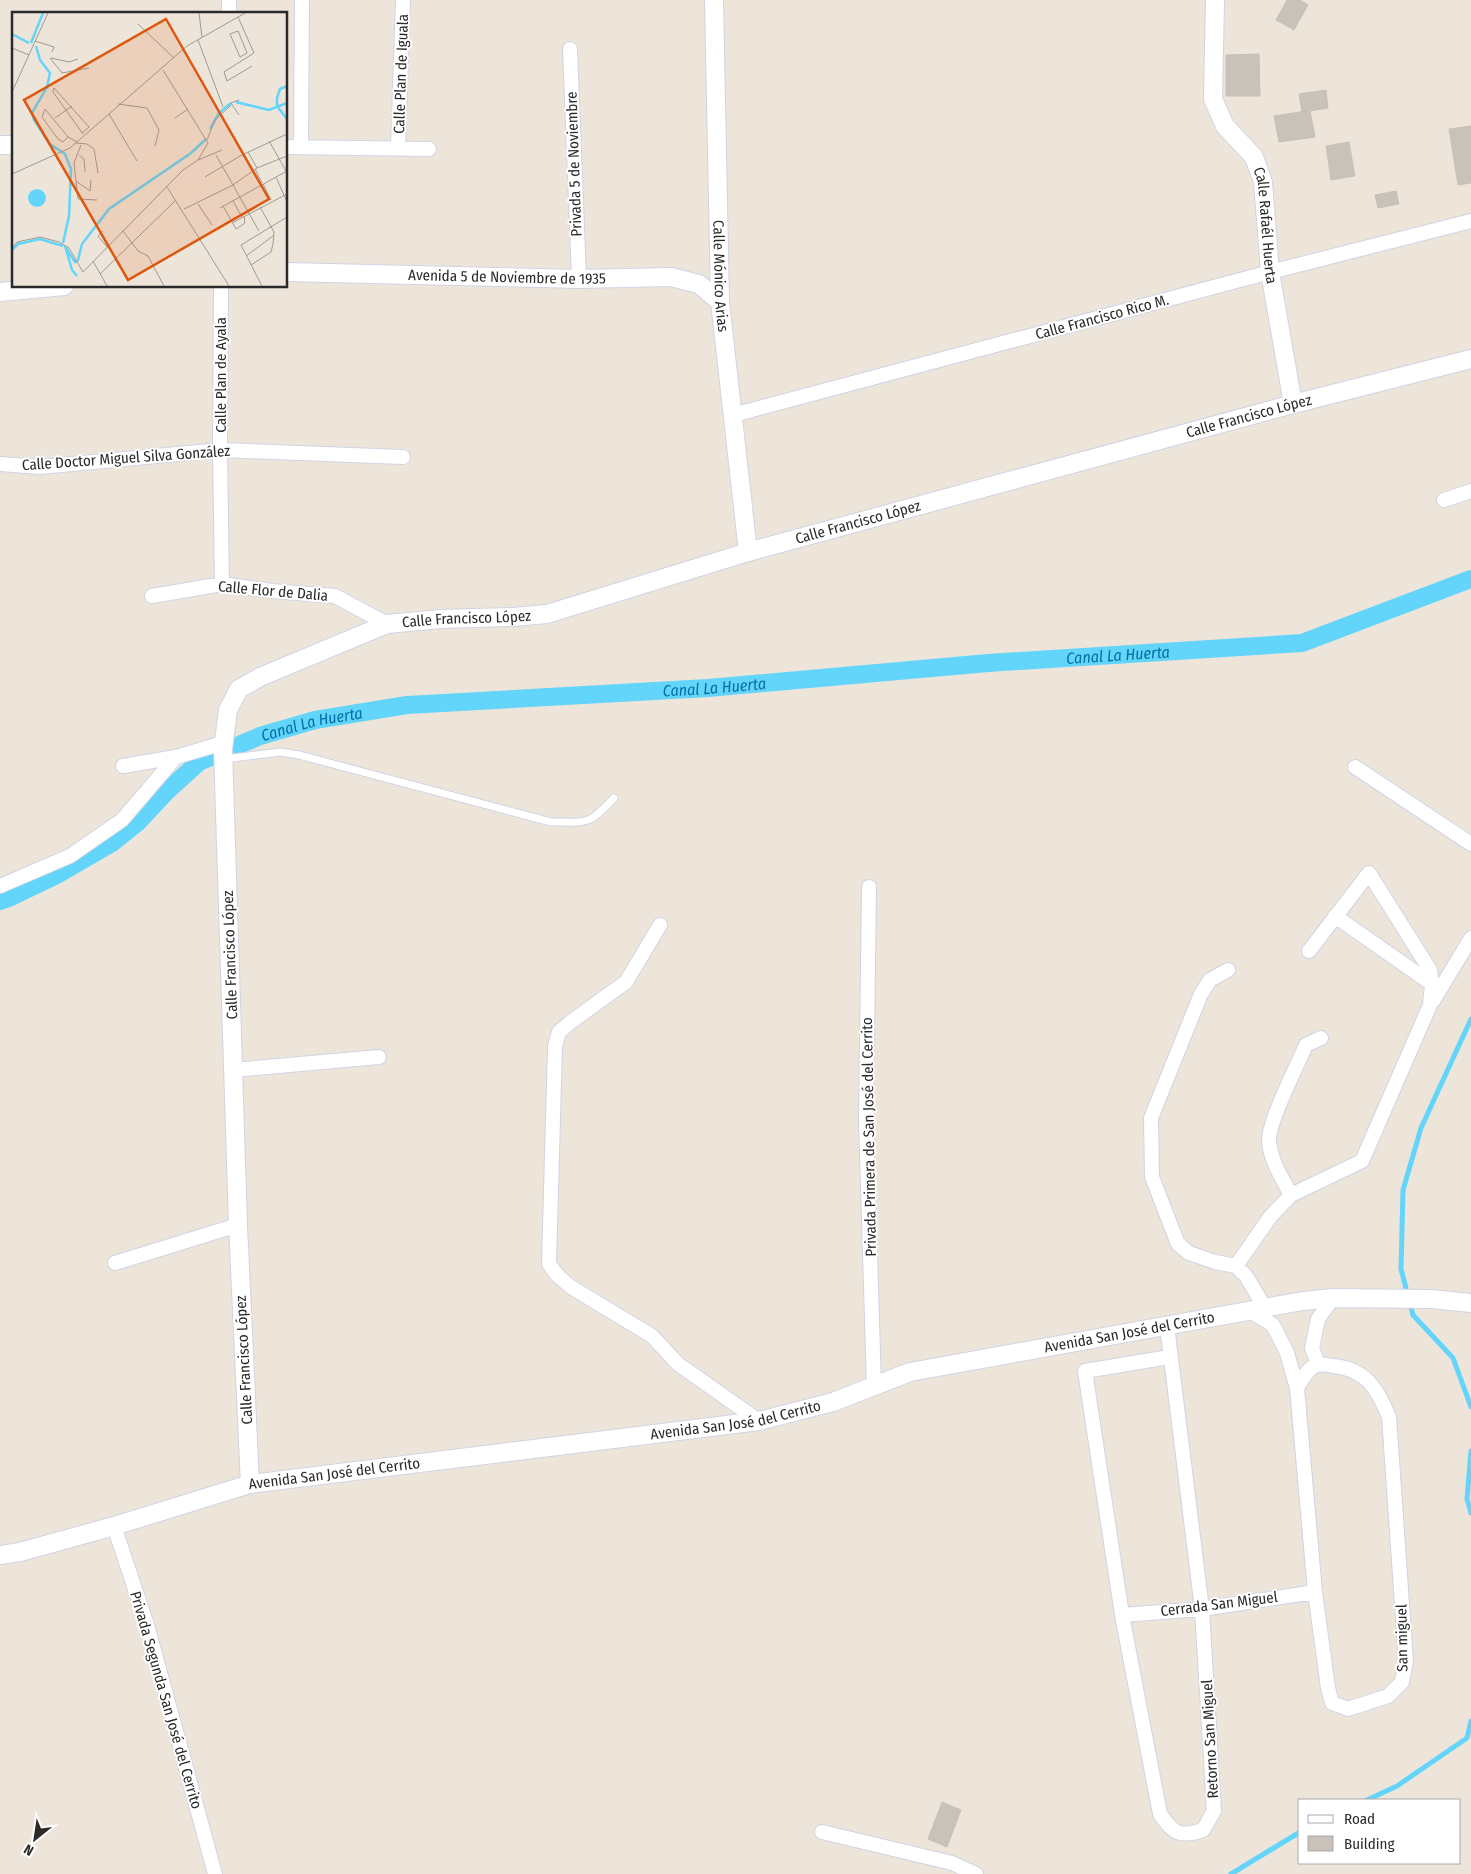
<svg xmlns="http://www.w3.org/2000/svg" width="1471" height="1874" font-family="'Fira Sans Condensed',sans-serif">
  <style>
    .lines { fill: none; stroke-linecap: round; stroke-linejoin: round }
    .stream { stroke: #63d4fa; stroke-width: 5 }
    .canal { stroke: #63d4fa; stroke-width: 18 }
    .building { fill: #c9c2ba; stroke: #c9c1b4 }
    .service-casing { stroke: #cfd4e4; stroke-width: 9 }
    .minor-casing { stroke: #cfd4e4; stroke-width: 16 }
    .tertiary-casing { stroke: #cfd4e4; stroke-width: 20 }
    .service { stroke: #fff; stroke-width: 7 }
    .minor { stroke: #fff; stroke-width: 14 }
    .tertiary { stroke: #fff; stroke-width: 18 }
    .labels { text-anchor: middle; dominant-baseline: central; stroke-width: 4; stroke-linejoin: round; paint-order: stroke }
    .street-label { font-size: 15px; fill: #2a2a2a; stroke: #fff }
    .water-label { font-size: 16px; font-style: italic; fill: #0071a7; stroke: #fff }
    .inset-river { fill: none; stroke: #63d4fa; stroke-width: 2.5 }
    .inset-road { fill: none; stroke: #a09a94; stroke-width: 1 }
    .view { fill: #de570e; fill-opacity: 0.15; stroke: #de570e; stroke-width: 2.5 }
    .inset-edge { fill: none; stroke: #2a2a2a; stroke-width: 2.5 }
  </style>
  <rect width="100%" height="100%" fill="#eee5da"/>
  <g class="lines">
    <path class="stream" d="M1471,1019L1421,1128L1403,1190L1401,1269L1413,1315L1453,1358L1471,1407
      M1471,1451L1467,1499L1471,1513
      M1367,1800L1397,1786L1467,1738L1471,1721
      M1231,1874L1300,1832"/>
    <path class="canal" id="s1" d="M0,901L11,897L55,876L112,843L137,823L167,791L199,762L260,736L315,720L407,705L708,688L988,663L1302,643L1471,579"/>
  </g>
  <path class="building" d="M1287,0H1300L1308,5L1294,30L1276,20Z
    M1259,54L1260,96H1226V55Z
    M1326,90L1328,108L1310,111L1315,137L1279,142L1274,116L1306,111L1302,112L1299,94Z
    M1471,126V183L1458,185L1449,129Z
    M1349,142L1355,176L1331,180L1326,146Z
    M1396,191L1399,204L1378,208L1375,195Z
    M942,1802L961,1810L947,1847L928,1839Z"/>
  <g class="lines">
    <defs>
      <path id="service" d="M224,759L280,752L299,755L551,822C588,822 588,826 614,798"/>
      <path id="minor" d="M229,14V0
        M570,49L579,279
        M286,147L429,149
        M301,147L302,0
        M398,147L403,0
        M221,286L220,450L222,584
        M733,415L1270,272L1471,221
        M0,464L40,467L220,450L403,457
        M1444,500L1471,491
        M152,596L222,584L272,591L335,596L387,624
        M123,766L176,757
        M1355,767L1471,844
        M0,886L70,856L122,820L176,757L223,743
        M869,887L866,1120L874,1386
        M1335,916L1432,984
        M660,925L626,982L572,1021L559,1032L555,1046L549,1264L558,1276L571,1287L652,1336L678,1364L759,1421
        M1228,970L1210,980L1201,994L1151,1118L1152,1177L1178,1244L1189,1253L1215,1262L1236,1266L1246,1276L1265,1308
        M1433,1001L1471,938
        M233,1070L379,1057
        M1291,1195C1282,1178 1271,1161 1269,1142C1268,1122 1297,1066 1306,1045L1321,1038
        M115,1263L238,1225
        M1236,1266L1270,1217L1291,1195L1362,1161L1430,1005L1432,984L1430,970L1369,873L1309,951
        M1250,1311L1273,1325L1287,1353L1297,1388L1315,1592L1328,1688L1332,1703L1348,1709L1388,1696L1402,1682L1406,1661L1389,1417C1377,1388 1366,1369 1333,1366C1328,1365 1321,1364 1317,1365C1307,1368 1302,1380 1297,1388
        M1167,1326L1202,1609L1214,1811L1203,1830C1179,1838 1173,1833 1160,1814L1122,1615L1085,1371L1169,1357
        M1318,1364L1312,1348L1318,1319L1333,1298
        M114,1526L147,1625L215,1874
        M1122,1615L1202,1609L1315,1592
        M822,1832L952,1863L976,1874"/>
      <g id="tertiary">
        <path id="s2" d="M714,0L720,302L748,552"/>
        <path id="s3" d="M1215,0L1213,99L1225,126L1254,157L1263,182L1270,272L1293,404"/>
        <path d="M0,145H14"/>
        <path id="s4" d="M286,272L579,279L671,277L699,284L720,302"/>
        <path d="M0,292L64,286"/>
        <path id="s5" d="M250,1484L238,1225L223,749L228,710L239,689L260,677L387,624L440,619L513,617L547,614L748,552L1293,404L1471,359"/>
        <path id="s6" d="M0,1555L20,1552L114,1526L250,1484L759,1421L833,1402L910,1372L1303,1301L1333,1298L1431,1299L1471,1303"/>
      </g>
    </defs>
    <use href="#service" class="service-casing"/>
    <use href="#minor" class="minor-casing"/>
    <use href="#tertiary" class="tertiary-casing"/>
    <use href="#service" class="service"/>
    <use href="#minor" class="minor"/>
    <use href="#tertiary" class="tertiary"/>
  </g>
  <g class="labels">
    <g class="street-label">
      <text transform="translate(401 74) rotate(-88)">Calle Plan de Iguala</text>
      <text transform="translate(574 164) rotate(-92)">Privada 5 de Noviembre</text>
      <text stroke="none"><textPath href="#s3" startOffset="241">Calle Rafaél Huerta</textPath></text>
      <text stroke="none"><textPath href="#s4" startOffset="221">Avenida 5 de Noviembre de 1935</textPath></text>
      <text stroke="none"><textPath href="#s2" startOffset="276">Calle Mónico Arias</textPath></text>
      <text transform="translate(1102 317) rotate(-15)">Calle Francisco Rico M.</text>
      <text transform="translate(221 375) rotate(-90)">Calle Plan de Ayala</text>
      <text stroke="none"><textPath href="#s5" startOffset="1850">Calle Francisco López</textPath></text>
      <text transform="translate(126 458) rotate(-4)">Calle Doctor Miguel Silva González</text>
      <text stroke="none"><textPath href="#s5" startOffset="1445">Calle Francisco López</textPath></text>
      <text transform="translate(273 591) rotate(5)">Calle Flor de Dalia</text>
      <text stroke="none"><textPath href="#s5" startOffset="1040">Calle Francisco López</textPath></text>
      <text transform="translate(230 955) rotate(-92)">Calle Francisco López</text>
      <text transform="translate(869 1137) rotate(-91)">Privada Primera de San José del Cerrito</text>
      <text stroke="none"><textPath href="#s6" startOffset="1155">Avenida San José del Cerrito</textPath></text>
      <text transform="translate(244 1360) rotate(-93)">Calle Francisco López</text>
      <text stroke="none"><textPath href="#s6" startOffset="750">Avenida San José del Cerrito</textPath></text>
      <text stroke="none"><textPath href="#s6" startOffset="345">Avenida San José del Cerrito</textPath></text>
      <text transform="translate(1219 1604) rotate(-7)">Cerrada San Miguel</text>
      <text transform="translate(1402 1638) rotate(-91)">San miguel</text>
      <text transform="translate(166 1700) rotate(74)">Privada Segunda San José del Cerrito</text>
      <text transform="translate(1210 1739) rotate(-93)">Retorno San Miguel</text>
    </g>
    <g class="water-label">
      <text stroke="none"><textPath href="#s1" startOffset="1175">Canal La Huerta</textPath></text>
      <text stroke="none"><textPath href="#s1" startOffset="770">Canal La Huerta</textPath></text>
      <text stroke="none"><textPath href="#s1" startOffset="365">Canal La Huerta</textPath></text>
    </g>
  </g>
  <g transform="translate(12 12)">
    <rect width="275" height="275" fill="#eee5da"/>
    <path d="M16 186a9 9 0 1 1 18 0a9 9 0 1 1-18 0Z" fill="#63d4fa"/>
    <path class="inset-river" d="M0,22L17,31M19,31L31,1M24,34L28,48L38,61L35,75L20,101L22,108L38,132L53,142L59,157L57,204L51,231M275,74L268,77L265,86V94L275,107M224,90L257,98L275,91M198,117L207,101L219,91M53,234L60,258L65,264M54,236L63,250L66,248L70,232L97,197L179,141L194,127M0,238L6,232L28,227L51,234"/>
    <path class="inset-road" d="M187,1L190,25M226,5L242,41L212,60L215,69L240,54M126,12L162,46M226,19L235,41L228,45L218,22ZM186,28L211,95M23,29L42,35L40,40M0,36L17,43M38,46L50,61L77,56M39,46L57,50L66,47M42,76L77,115L70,121M42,76L41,80L71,122M0,80L36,1M106,92L135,96L147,118L143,134M97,102L125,149M227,103L219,91L227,88M43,106L60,94M163,106L176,97M56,125L51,130L46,127L30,105L33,97L56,125L65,130M195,128L203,108L219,93M257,129L274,159M64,131L75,132L82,137L86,161M69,133L62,151L64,169L78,179L79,168M236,140L245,156M67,143L72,147L73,160M204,143L247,219M186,148L210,138M243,157L250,171M0,162L58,136L175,34L233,1M193,165L228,144L275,122M264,165L275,190M64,170L66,187L85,188M251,172L259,188M155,175L217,274M221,189L230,205M186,192L200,213M211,194L224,217L233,211L232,204M208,196L275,159M172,197L221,173L245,156L275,144M220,211L275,182M91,219L86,224L95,235M111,219L126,239L136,244L152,274M0,236L5,230L28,225L47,230L57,236L71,260L171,158L186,148L196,131L151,58M234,244L261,224M81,249L95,274M239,253L259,240L261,232L262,220L248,195M88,262L164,188M250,274L229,233L275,205"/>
    <path class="view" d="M154,7L257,187L116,268L12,88Z"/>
    <rect width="275" height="275" class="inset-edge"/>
  </g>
  <rect x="1298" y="1799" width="162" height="65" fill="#ffffff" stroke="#aaaaaa"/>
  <rect x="1308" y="1815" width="25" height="8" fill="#ffffff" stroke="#aaaaaa"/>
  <text x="1344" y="1824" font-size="15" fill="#2a2a2a">Road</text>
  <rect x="1308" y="1836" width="25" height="15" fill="#c9c2ba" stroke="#aaaaaa"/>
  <text x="1344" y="1849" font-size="15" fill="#2a2a2a">Building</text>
  <g transform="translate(35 1839) rotate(210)" stroke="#ffffff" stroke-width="4" paint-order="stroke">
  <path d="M0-4L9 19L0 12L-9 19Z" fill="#2a2a2a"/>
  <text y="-8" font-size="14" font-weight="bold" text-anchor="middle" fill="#2a2a2a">N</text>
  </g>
</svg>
